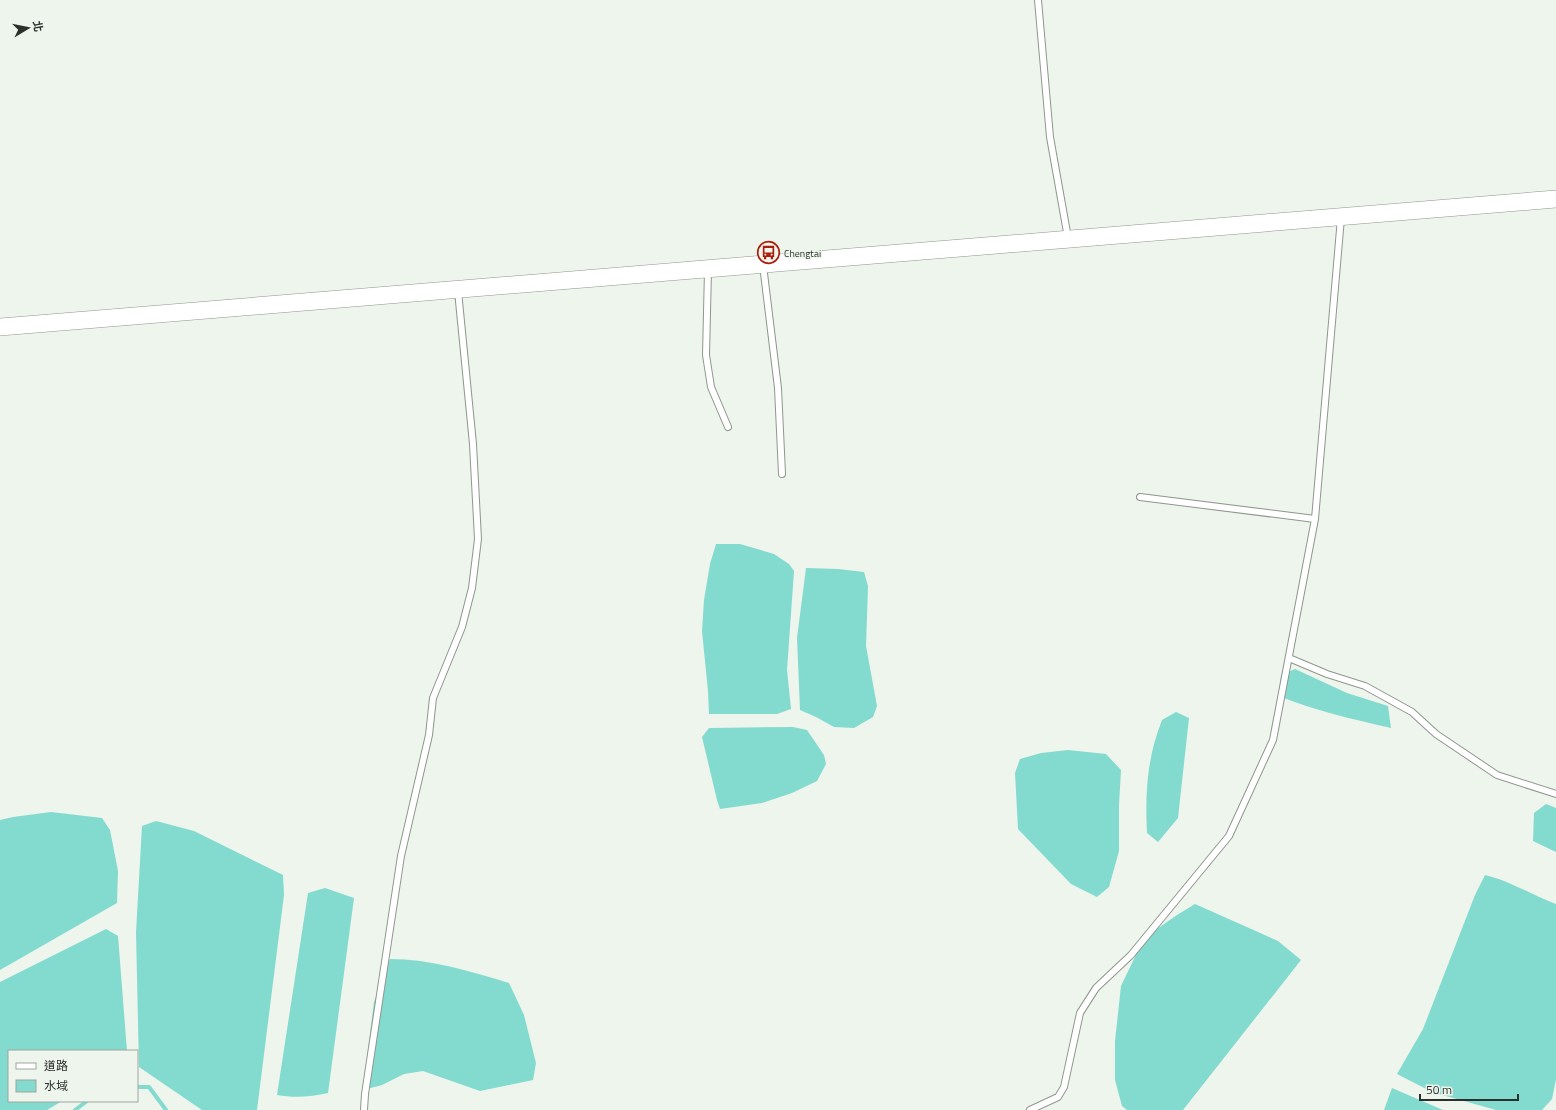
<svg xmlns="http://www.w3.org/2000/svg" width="1556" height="1110" font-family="'Titillium Web','Noto Sans TC',sans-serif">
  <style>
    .water { fill: #83dacf }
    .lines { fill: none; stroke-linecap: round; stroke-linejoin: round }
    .stream { stroke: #83dacf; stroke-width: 4 }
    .lane-casing { stroke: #8f968e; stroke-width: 8 }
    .secondary-casing { stroke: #8f968e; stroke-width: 18 }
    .lane { stroke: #fff; stroke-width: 6 }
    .secondary { stroke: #fff; stroke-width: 17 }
    .labels { text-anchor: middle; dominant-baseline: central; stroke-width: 3; stroke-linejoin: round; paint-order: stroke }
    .poi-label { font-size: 10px; fill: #2c2f2c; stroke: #edf5ec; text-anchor: start }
  </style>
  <rect width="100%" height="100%" fill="#edf5ec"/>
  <path class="water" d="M716,544H740L774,554L789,564L794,571L787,670L791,709L777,714H709L708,691L702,631L704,600L710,564Z
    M806,568L838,569L864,572L868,586L866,646L877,706L873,717L854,728L834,727L816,717L800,710L797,638Z
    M1295,669L1347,693L1388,706L1391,728C1353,719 1315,711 1279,696L1281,675Z
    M1176,712L1189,718L1178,818L1158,842L1147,833C1145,793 1147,758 1162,720Z
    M793,727L807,730L824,755L826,764L817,781L792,793L762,803L720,809L717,800L702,737L709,728Z
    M1068,750L1106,754L1121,770L1119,805V851L1109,887L1097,897L1071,884L1018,829L1015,773L1020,759L1041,753Z
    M1546,804L1556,808V852L1533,841L1534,813Z
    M51,812L102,818L110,830L118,871L117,903L0,970V820L13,817Z
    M156,821L194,831L283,875L284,895L257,1110H202L139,1067L136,932L142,826Z
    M1485,875C1510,881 1532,895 1556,904V1079L1552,1099L1542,1110H1496L1432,1092L1397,1074L1423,1029L1475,895Z
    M325,888L354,898L328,1093C311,1097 294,1098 277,1095L308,893Z
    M1195,904L1278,941L1301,960L1183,1110H1127L1122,1106L1115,1080V1041L1121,986L1144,938L1177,915Z
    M106,929L118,936L127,1051H9V1101H62L47,1110H0V982Z
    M390,959C430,959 470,971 509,983L524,1015L536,1063L533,1080L480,1091L423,1071L404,1074L382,1085L363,1090L374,1002Z
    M1392,1088L1443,1110H1384Z"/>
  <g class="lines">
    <path class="stream" d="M137,1087H149L166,1110
      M75,1110L87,1101"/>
    <defs>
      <path id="lane" d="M1038,0L1050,137L1068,238
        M763,265L778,388L782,474
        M708,270L706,355L711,387L728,427
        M1140,497L1315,519
        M1289,658L1327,674L1365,686L1412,712L1436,734L1497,775L1556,794
        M364,1110L365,1094L401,856L429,735L433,698L462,627L472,588L478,539L473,444L458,291
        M1030,1110L1058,1097L1064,1087L1080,1013L1096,988L1131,955L1229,836L1273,740L1315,519L1341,218"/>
      <path id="secondary" d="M0,327L1556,199"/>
    </defs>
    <use href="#lane" class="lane-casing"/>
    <use href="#secondary" class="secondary-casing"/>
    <use href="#lane" class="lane"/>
    <use href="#secondary" class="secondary"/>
  </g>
  <defs>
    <symbol id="bus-ring" viewBox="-11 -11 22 22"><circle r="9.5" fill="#edf5ec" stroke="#ac1d0c" stroke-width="1.5"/><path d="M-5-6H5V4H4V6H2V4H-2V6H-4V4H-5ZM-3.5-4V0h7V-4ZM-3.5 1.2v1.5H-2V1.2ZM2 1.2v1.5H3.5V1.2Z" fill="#ac1d0c"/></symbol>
  </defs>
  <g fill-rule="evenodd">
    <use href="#bus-ring" x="756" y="240" width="25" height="25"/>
  </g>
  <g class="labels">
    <g class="poi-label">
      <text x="784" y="253">Chengtai</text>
    </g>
  </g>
  <rect x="8" y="1050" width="130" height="52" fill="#edf5ec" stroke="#a0a69f"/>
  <rect x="16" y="1063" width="20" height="6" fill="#ffffff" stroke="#a0a69f"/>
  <text x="44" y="1070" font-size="12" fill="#2c2f2c">道路</text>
  <rect x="16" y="1080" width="20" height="12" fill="#83dacf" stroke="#a0a69f"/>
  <text x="44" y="1090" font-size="12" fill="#2c2f2c">水域</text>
  <g transform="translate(28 28) rotate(80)" stroke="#edf5ec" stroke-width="3" paint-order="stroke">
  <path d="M0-3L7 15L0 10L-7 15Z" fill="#2c2f2c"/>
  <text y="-6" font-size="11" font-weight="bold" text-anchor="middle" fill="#2c2f2c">北</text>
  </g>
  <path d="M1420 1094v6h98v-6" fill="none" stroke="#2c2f2c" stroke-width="2"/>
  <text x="1426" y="1094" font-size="12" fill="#2c2f2c" stroke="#edf5ec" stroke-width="3" paint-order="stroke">50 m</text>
</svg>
